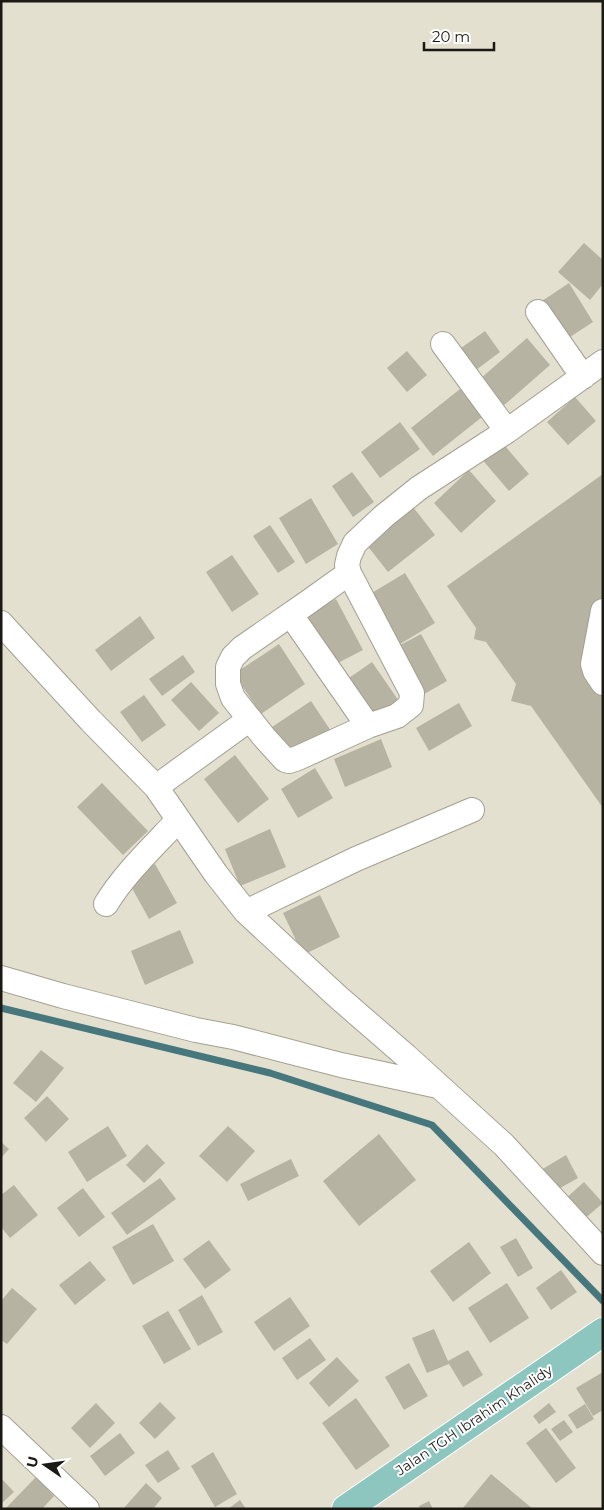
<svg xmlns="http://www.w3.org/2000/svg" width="604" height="1510" font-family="Montserrat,sans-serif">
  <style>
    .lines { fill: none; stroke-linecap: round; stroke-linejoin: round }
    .stream { stroke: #45777d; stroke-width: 7 }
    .building { fill: #b7b3a3 }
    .street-casing { stroke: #a3a091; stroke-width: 26 }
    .primary-casing { stroke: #fff; stroke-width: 30 }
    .street { stroke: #fff; stroke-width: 24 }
    .primary { stroke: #8cc6bf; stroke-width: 28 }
    .labels { text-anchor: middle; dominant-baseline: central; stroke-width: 4; stroke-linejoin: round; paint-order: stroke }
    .street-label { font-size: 14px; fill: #1a1913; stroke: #fff }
  </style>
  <rect width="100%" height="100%" fill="#e4e0d0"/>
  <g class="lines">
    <path class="stream" d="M1,1008L270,1073L432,1125L603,1301"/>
  </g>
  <path class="building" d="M584,243L603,260V284L590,300L558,272Z
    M569,283L593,322L567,339L542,301Z
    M485,331L500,352L476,370L461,348Z
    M527,338L550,365L503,406L480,379Z
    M407,351L427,375L407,392L387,368Z
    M460,389L482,417L433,456L411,428Z
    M575,397L596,421L568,445L547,422Z
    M400,422L420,449L380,478L361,452Z
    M500,440L529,474L509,491L480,457Z
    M469,470L496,501L461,533L434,503Z
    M352,472L374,502L353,517L332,486Z
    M603,474V808L531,706L511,701L516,684L486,642L474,639L476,628L447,586Z
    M311,498L338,544L306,564L279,518Z
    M413,507L435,535L388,572L366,544Z
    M270,525L295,562L278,573L253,536Z
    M232,555L259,594L232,612L206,572Z
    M405,573L435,623L395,647L365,597Z
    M336,599L363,650L332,666L305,616Z
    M140,616L155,638L111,671L95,650Z
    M421,634L447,681L419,697L393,649Z
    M279,644L305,684L261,714L234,674Z
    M183,655L195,672L162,696L149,679Z
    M372,662L401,704L374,722L346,680Z
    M191,682L219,713L199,731L171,700Z
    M144,695L166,725L142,742L120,712Z
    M311,701L331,731L289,759L269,729Z
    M459,703L472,726L429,751L416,728Z
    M381,739L392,767L345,787L334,759Z
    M235,755L269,799L238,823L204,779Z
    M315,768L333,798L298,818L281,789Z
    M102,783L148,831L123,855L77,807Z
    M270,829L286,867L240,886L225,849Z
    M155,864L177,903L149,919L127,879Z
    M320,895L340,937L303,955L283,913Z
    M180,930L194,963L145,985L131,951Z
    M41,1050L64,1068L36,1102L13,1083Z
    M47,1096L69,1119L46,1142L24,1118Z
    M108,1126L127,1156L87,1182L68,1152Z
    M228,1126L255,1151L227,1182L199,1156Z
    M379,1134L416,1180L359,1226L323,1181Z
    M1,1142L9,1149L1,1158Z
    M147,1144L165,1163L144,1183L126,1165Z
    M566,1155L578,1178L553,1192L541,1170Z
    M291,1159L299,1176L248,1201L240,1184Z
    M160,1178L176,1199L127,1235L111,1213Z
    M584,1182L603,1203L583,1220L565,1199Z
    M14,1185L38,1215L10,1238L1,1227V1195Z
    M83,1188L105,1217L79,1237L57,1208Z
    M153,1224L174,1261L133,1285L112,1247Z
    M516,1238L533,1268L518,1277L500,1247Z
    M209,1240L231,1270L205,1289L183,1259Z
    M469,1242L491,1273L453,1302L430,1271Z
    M90,1261L106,1280L75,1305L59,1285Z
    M561,1270L577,1292L551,1310L536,1288Z
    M507,1283L529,1318L490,1343L468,1308Z
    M12,1288L37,1309L7,1344L1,1340V1301Z
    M202,1295L223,1332L198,1346L178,1310Z
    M290,1297L310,1326L274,1351L254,1322Z
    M168,1311L191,1349L164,1364L142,1326Z
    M434,1329L448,1361L468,1350L483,1375L463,1387L449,1364L427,1373L412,1338Z
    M310,1338L326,1360L297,1380L282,1358Z
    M337,1357L359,1381L329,1407L309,1383Z
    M409,1363L428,1396L404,1410L385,1377Z
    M603,1372V1410L593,1416L576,1388Z
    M356,1398L390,1446L356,1470L322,1423Z
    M160,1402L176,1418L155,1439L139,1423Z
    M96,1403L115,1423L90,1448L71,1428Z
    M549,1403L556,1412L539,1424L533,1416Z
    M585,1404L594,1419L577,1429L568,1415Z
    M564,1420L573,1432L560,1441L551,1429Z
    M546,1428L576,1468L556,1483L526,1443Z
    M120,1433L135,1453L105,1476L90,1456Z
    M168,1450L180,1469L158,1483L145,1465Z
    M213,1452L237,1494L215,1507L191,1466Z
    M491,1474L533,1509H462Z
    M36,1477L54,1496L42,1509H5Z
    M1,1478L14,1492L1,1504Z
    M146,1483L162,1498L153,1509H123Z
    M240,1500L246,1509H228Z
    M429,1501L433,1509H420L419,1506Z"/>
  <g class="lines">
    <defs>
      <path id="street" d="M538,312L583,377
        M443,344L507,431
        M349,573L412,693L411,705L397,716L368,726L298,758L289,761L285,760L264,737L233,698L228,684V667L233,657L242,648L307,603L349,573L347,565L349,556L355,543L384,516L419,488L507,431L603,362
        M603,611L593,664L595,671L603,683
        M291,615L368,726
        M1,623L91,721L156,787L216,874L246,912L338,997L406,1056L504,1145L603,1253
        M156,787L250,719
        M106,904C125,873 153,847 178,820
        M246,912L356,859L472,810
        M1,978L63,996L196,1030L233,1037L341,1065L438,1086
        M1,1427L87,1509"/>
      <path id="primary" d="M346,1509L603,1332"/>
    </defs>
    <use href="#street" class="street-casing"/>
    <use href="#primary" class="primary-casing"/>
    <use href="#street" class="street"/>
    <use href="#primary" class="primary"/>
  </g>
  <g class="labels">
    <g class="street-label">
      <text transform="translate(474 1420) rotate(-34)">Jalan TGH Ibrahim Khalidy</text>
    </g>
  </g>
  <rect width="604" height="1510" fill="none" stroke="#1a1913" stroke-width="5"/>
  <g transform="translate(45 1465) rotate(283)" stroke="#ffffff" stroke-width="4" paint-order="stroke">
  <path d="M0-4L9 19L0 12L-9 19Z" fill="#1a1913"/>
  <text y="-8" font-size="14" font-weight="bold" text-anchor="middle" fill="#1a1913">U</text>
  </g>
  <path d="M424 42v8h70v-8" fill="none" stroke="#1a1913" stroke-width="2.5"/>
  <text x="432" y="42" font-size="15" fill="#1a1913" stroke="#ffffff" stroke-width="4" paint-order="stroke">20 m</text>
</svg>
